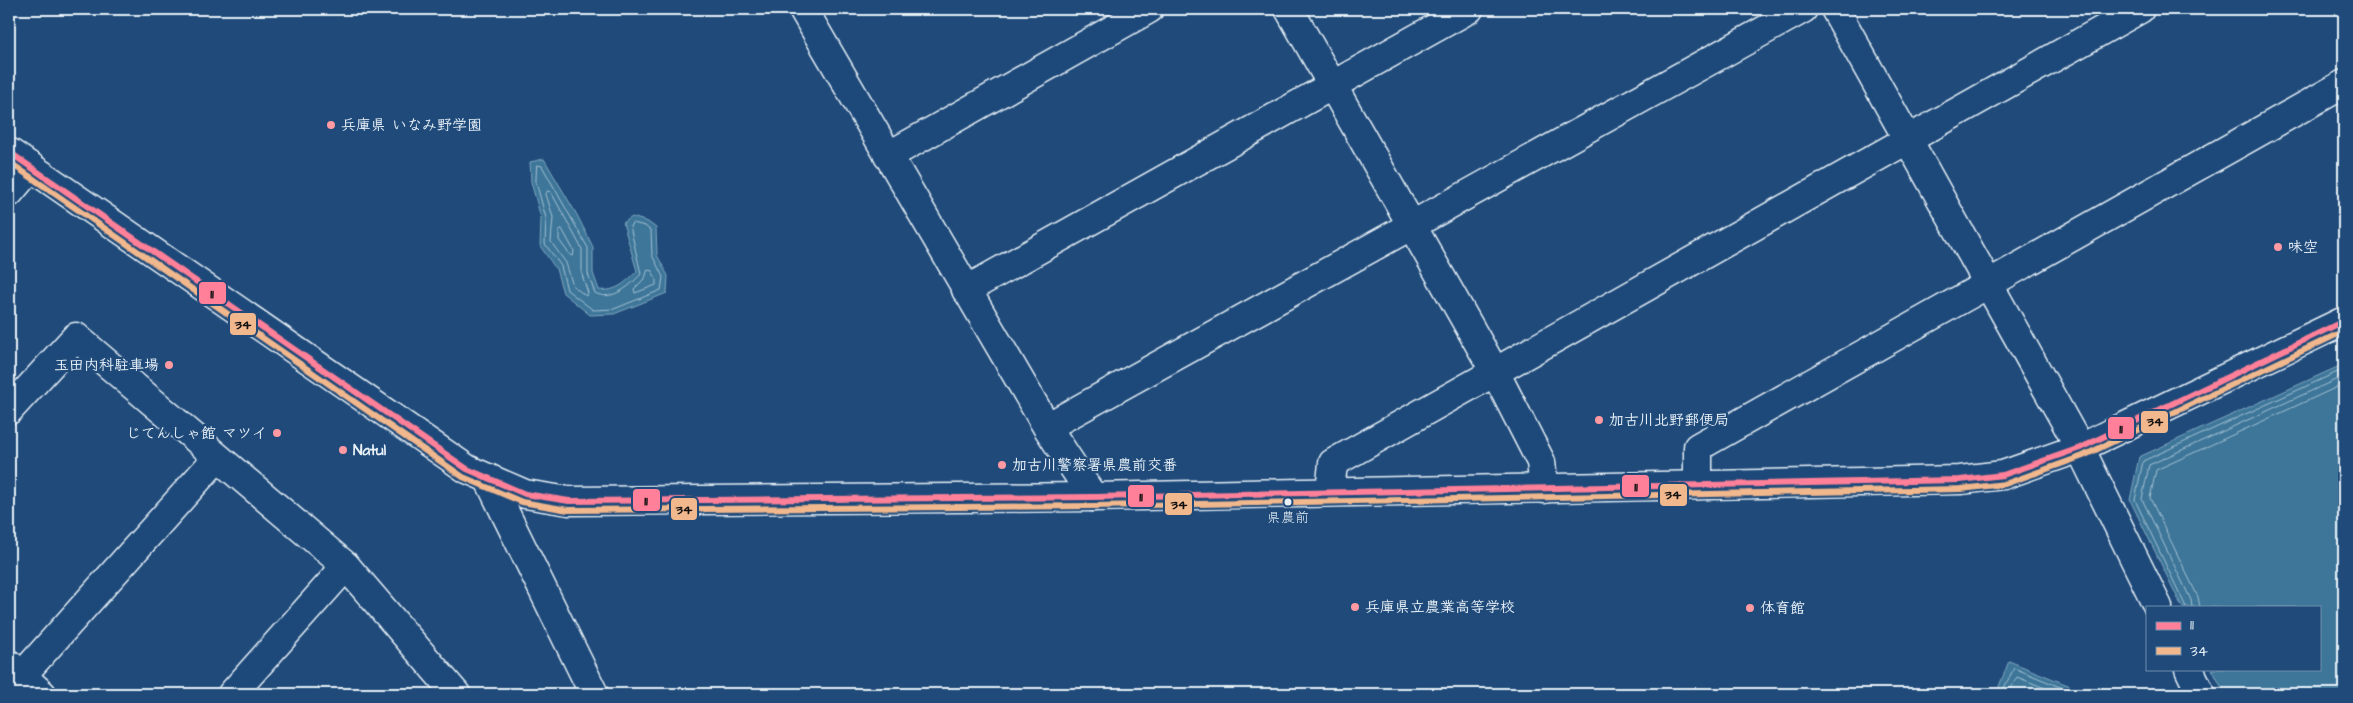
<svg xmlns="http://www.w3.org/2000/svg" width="2353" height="703" font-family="'Architects Daughter','Klee One',sans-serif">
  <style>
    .water { fill: #3e7699; stroke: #82a7bf }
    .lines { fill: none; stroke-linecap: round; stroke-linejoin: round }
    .shore { stroke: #a4c0d2; stroke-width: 1 }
    .minor-casing { stroke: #e8f1f8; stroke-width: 31 }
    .tertiary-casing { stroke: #e8f1f8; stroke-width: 31 }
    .secondary-casing { stroke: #e8f1f8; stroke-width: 31 }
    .minor { stroke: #1f4a7a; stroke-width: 28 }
    .tertiary { stroke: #1f4a7a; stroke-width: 28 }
    .secondary { stroke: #1f4a7a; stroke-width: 28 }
    .bus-1-casing { stroke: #1f4a7a; stroke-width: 10 }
    .bus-2-casing { stroke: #1f4a7a; stroke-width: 10 }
    .bus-1 { stroke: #ff8098; stroke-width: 6 }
    .bus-2 { stroke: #f1b78d; stroke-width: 6 }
    .poi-dot { fill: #ff9aa2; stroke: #1f4a7a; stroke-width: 2 }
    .bus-dot { fill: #e8f1f8; stroke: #1f4a7a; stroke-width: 2 }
    .labels { text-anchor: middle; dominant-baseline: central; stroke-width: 4.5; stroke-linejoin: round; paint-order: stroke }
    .bus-label { font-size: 14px; fill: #e8f1f8; stroke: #1f4a7a }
    .poi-label { font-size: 15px; font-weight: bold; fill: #e8f1f8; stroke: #1f4a7a; text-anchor: start }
    .line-badge { stroke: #1f4a7a; stroke-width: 2 }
    .pale-badge-label { font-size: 14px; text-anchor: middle; font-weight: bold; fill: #111 }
  </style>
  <rect width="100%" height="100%" fill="#1f4a7a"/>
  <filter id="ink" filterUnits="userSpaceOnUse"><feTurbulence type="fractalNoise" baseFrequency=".02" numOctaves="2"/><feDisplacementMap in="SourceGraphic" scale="10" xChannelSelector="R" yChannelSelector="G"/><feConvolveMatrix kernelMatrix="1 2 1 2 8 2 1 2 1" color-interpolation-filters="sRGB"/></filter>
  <g filter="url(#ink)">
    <path class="water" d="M544,159L577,215L593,247V273L599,290C616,292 625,283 637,271L623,223L632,217L648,222L656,228L657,255L668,276L667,293L614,314L590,315L563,293L556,269L540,246L541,218L531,182L530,162Z
      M2344,364V694H2225L2212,669H2319V607H2182L2130,500L2139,457Z
      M2009,661L2090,694H1996Z"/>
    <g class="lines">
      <path class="shore" d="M537,165L542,166L588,248V274L595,293C612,302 630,286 641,274L630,226L633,223L645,226L651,231L652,255L663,277L661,290L614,309L593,310L567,290L561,266L545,244L546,218L536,182Z
        M548,191L551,192L582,249V275L588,293L586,296L573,286L566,263L551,242L553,217L546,194Z
        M562,229L574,251L573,256L570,255L559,240V231Z
        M648,270L652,271L656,279V285L635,293L634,289L645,278Z
        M2186,607L2135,500L2143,461L2344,369
        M2192,607L2191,600L2142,499L2149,465L2344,376
        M2200,607L2198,597L2150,498L2156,470L2344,384
        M2001,694L2014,668L2077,694
        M2008,694L2017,677L2060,694"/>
      <defs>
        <path id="minor" d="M803,9L1047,427L1093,497
          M1289,9L1495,372L1541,462L1544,489
          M1835,9L2080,448L2158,607
          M888,156L1149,9
          M966,290L1469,9
          M9,410L76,337L346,566L456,694
          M1047,427L1803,9
          M1698,485V447L2344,84
          M1330,492L1333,463L2140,9
          M9,664L42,694
          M2189,669L2201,694
          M9,690L217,458
          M232,694L346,566"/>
        <path id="tertiary" d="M9,193L31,167
          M488,478L594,694"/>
        <path id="secondary" d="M9,152L467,469L525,494L569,501L1093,497L1960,480L2003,475L2080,448L2344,321"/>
      </defs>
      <use href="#minor" class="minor-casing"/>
      <use href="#tertiary" class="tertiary-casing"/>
      <use href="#secondary" class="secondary-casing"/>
      <use href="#minor" class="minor"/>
      <use href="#tertiary" class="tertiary"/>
      <use href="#secondary" class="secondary"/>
      <defs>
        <path id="bus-1" d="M9,152L467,469L525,494L569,501L1093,497L1960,480L2003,475L2080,448L2344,321"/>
        <path id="bus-2" d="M9,162L463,477L522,502L568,510L1093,506L1961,489L2005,484L2083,456L2344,331"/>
      </defs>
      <use href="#bus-1" class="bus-1-casing"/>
      <use href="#bus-2" class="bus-2-casing"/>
      <use href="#bus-1" class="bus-1"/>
      <use href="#bus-2" class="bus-2"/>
    </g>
  </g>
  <g class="poi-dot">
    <circle cx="331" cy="125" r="5"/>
    <circle cx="2278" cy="247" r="5"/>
    <circle cx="169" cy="365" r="5"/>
    <circle cx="1599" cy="420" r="5"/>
    <circle cx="277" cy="433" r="5"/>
    <circle cx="343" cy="450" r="5"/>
    <circle cx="1002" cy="465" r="5"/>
    <circle cx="1355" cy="607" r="5"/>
    <circle cx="1750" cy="608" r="5"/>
  </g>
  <circle class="bus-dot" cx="1288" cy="502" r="4.5"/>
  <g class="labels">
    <g class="bus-label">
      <text x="1288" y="518">県農前</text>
    </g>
    <g class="poi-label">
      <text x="341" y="125">兵庫県 いなみ野学園</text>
      <text x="2288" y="247">味空</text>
      <text x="159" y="365" text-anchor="end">玉田内科駐車場</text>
      <text x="1609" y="420">加古川北野郵便局</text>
      <text x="267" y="433" text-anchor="end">じてんしゃ館 マツイ</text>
      <text x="353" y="450">Natul</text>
      <text x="1012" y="465">加古川警察署県農前交番</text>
      <text x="1365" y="607">兵庫県立農業高等学校</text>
      <text x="1760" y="608">体育館</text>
    </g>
  </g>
  <g class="line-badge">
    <rect x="198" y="281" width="29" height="24" rx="5" fill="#ff8098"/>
    <rect x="229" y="312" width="28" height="24" rx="5" fill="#f1b78d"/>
    <rect x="2140" y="410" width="29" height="24" rx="5" fill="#f1b78d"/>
    <rect x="2107" y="416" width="28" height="24" rx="5" fill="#ff8098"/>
    <rect x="1621" y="474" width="29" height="24" rx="5" fill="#ff8098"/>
    <rect x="1659" y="483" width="29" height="24" rx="5" fill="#f1b78d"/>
    <rect x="1127" y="484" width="28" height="24" rx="5" fill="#ff8098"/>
    <rect x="632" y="488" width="29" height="24" rx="5" fill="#ff8098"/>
    <rect x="1164" y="492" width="29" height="24" rx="5" fill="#f1b78d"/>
    <rect x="670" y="497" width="28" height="24" rx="5" fill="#f1b78d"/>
  </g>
  <g class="pale-badge-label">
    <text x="212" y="298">11</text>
    <text x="243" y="329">34</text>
    <text x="2155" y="426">34</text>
    <text x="2121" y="433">11</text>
    <text x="1636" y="491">11</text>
    <text x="1673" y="499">34</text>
    <text x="1141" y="501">11</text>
    <text x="646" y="505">11</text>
    <text x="1179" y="509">34</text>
    <text x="684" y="514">34</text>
  </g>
  <rect width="2353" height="703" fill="none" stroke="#1f4a7a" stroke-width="30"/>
  <rect x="15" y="15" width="2323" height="673" fill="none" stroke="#e8f1f8" stroke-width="2" filter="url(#ink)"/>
  <rect x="2146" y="606" width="175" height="65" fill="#1f4a7a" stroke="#6f8dac"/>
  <rect x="2156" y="622" width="25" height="8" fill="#ff8098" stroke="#6f8dac"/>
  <text x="2190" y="630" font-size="15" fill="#e8f1f8">11</text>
  <rect x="2156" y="647" width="25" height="8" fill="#f1b78d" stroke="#6f8dac"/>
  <text x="2190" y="656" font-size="15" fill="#e8f1f8">34</text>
</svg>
